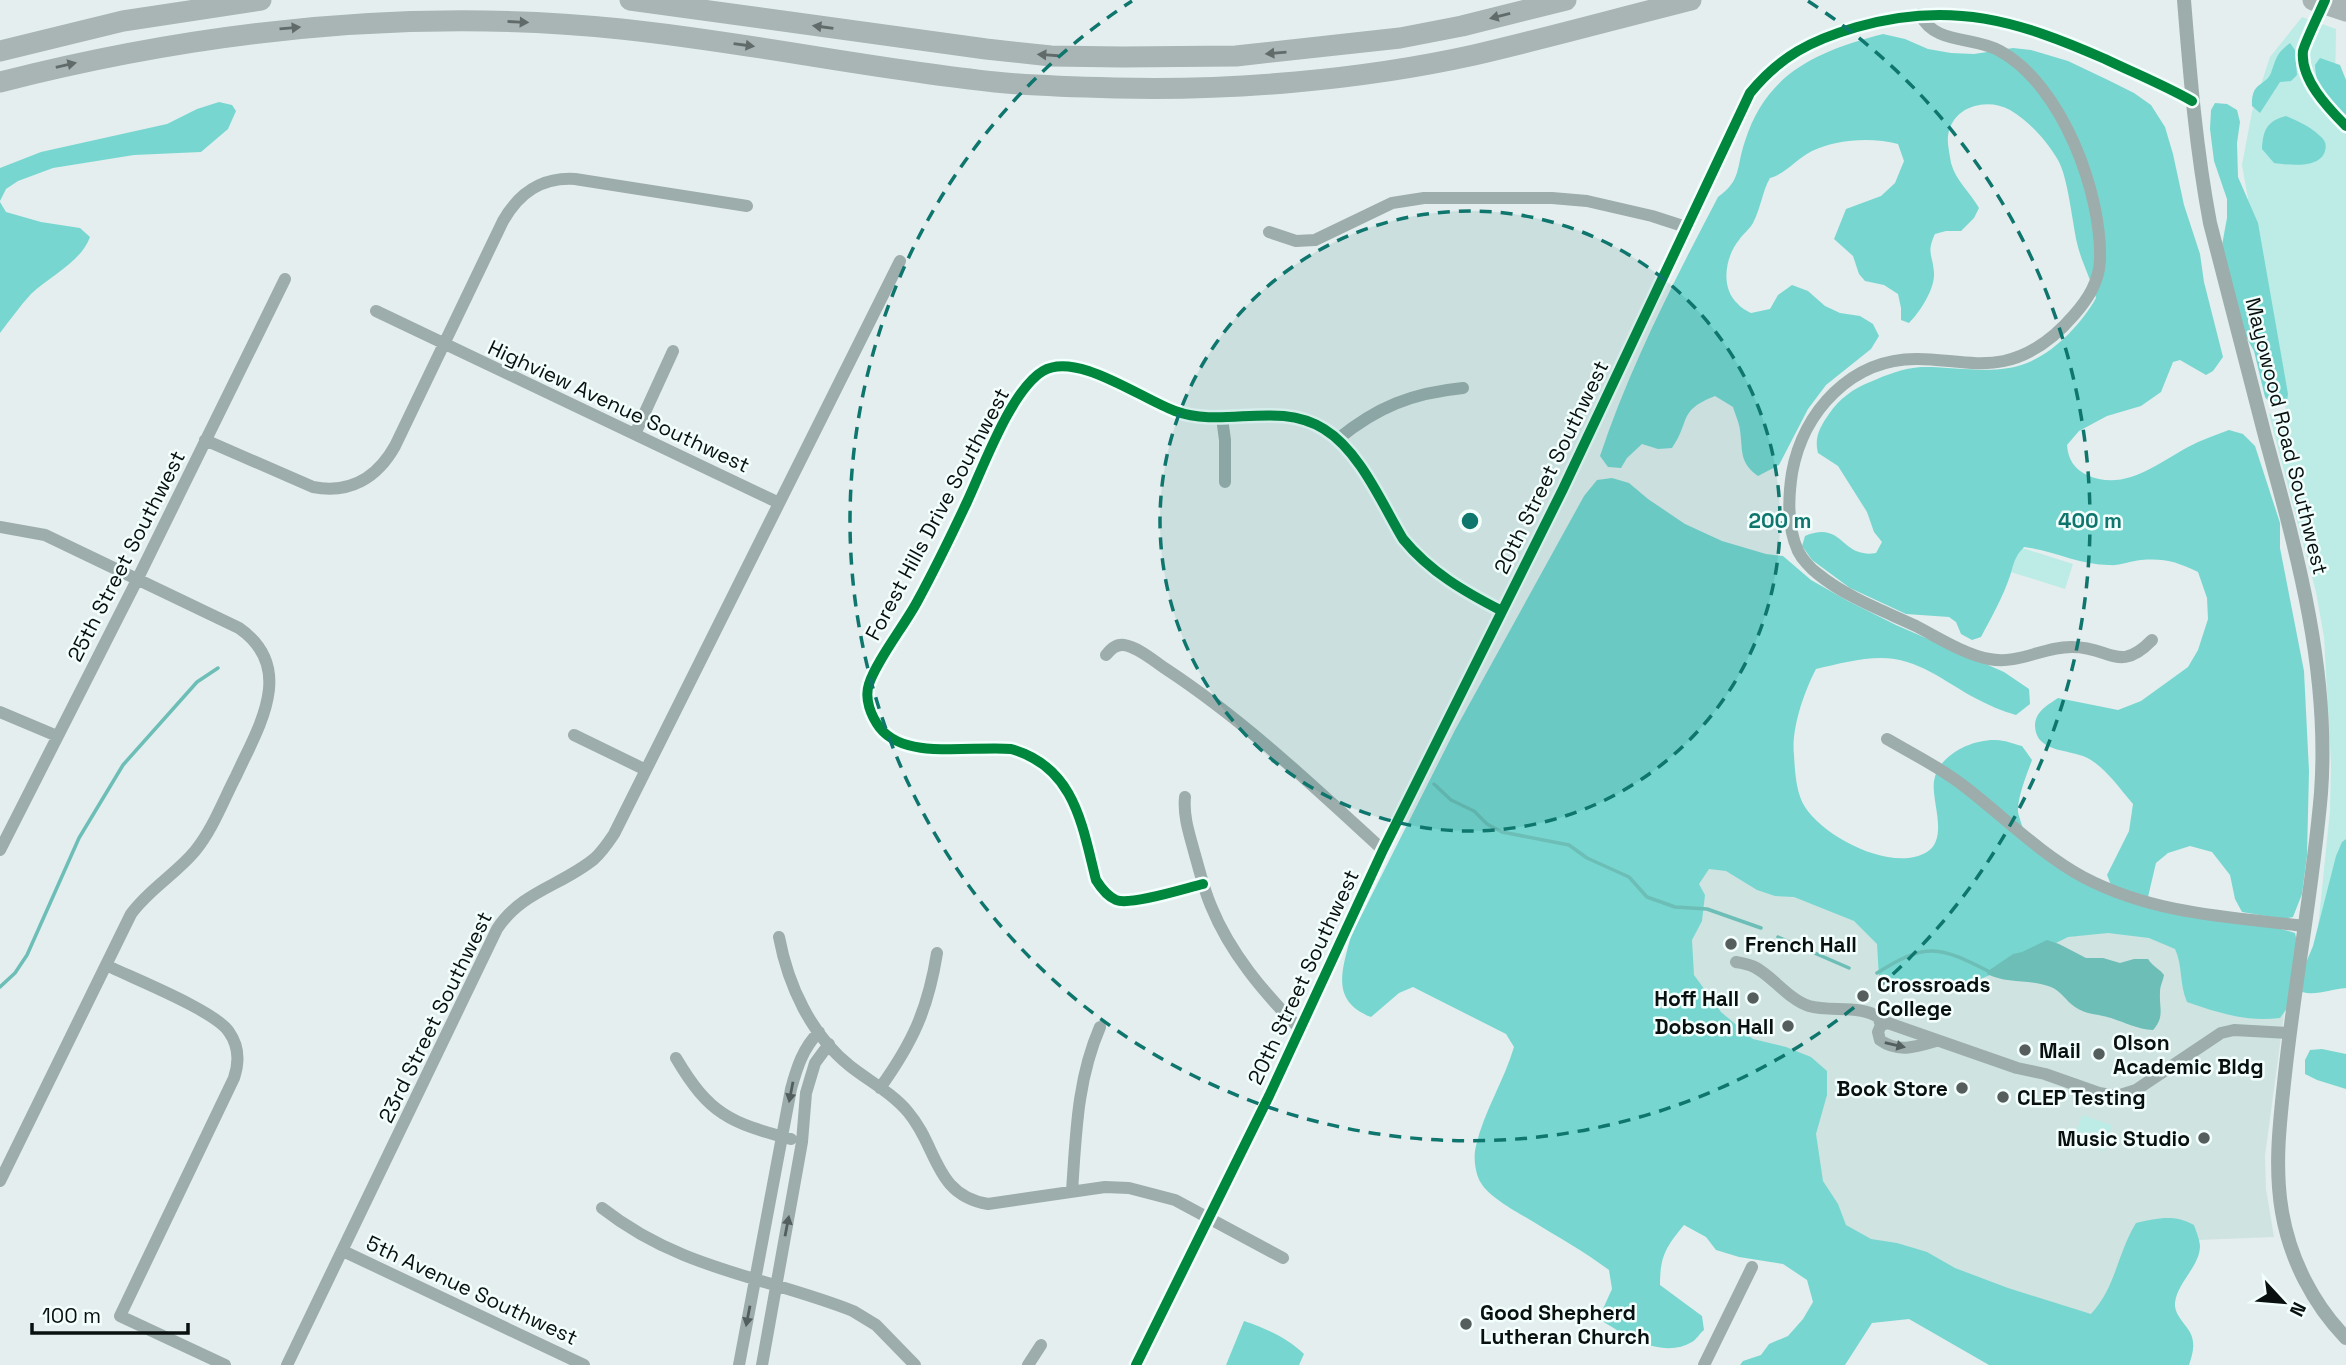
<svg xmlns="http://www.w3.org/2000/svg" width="2346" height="1365" font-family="'Space Grotesk',sans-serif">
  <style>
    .built { fill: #cfe3e1 }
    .green { fill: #bdebe6 }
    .forest { fill: #77d7d0 }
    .water { fill: #6cbeb7 }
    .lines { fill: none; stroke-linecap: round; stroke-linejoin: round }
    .stream { stroke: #6cbeb7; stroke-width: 3.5 }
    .minor { stroke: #9dadac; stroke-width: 12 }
    .tertiary { stroke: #9dadac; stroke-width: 14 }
    .motorway { stroke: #a8b5b4; stroke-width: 21 }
    .cycleway-casing { stroke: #f2fffd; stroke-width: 15 }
    .cycleway { stroke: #00873e; stroke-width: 10 }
    .oneway { fill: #606b6a }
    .oneway2 { fill: #535e5e }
    .ring { fill: none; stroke: #0f766e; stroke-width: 3.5; stroke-dasharray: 12 9 }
    .poi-dot { fill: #565e5d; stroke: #f2fffd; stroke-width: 2.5 }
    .labels { text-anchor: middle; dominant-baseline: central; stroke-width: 5; stroke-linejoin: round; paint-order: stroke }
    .street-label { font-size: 21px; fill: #09100f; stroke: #f2fffd }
    .poi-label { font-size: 21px; font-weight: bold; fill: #09100f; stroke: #f2fffd; text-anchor: start }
    .centre { fill: #0f766e; stroke: #f2fffd; stroke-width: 3.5 }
    .ring-label { font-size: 21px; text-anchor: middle; font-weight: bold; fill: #0f766e; stroke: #f2fffd; stroke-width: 5; stroke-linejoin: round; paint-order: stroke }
  </style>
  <rect width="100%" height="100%" fill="#e4eeee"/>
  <path class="built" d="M1481,697L1924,914L2085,889L2144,912L2295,933L2265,1156L2266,1189L2274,1237L2198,1240L2136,1365H2015L1529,1038Z"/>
  <path class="green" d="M2302,17L2336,29L2335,86L2346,108V941L2318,928L2330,811L2331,763L2324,637L2316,592L2269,414L2286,411L2242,165L2252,112L2270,57Z
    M2019,547L2073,564L2065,589L2011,572Z
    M2082,1115L2112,1125L2104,1151L2073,1142Z"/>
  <path class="forest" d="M1883,34L1905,39L1928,49L1951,53L1974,54L2013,48L2031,50L2068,61L2110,81L2134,93L2151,105L2165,127L2173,154L2184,205L2200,254L2204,282L2223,357L2213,371L2206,375L2180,360L2173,362L2161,392L2141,406L2107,416L2079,431L2067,445C2068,459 2074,469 2087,475C2124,492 2157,464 2188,447C2201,440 2216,435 2229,430L2243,434L2255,446L2280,523V548L2304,671L2309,771L2307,856L2302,894L2293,917L2284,919L2242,912L2235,899L2230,875L2212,852L2190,846L2168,853L2156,863L2148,897L2111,885L2107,875L2129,831L2133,804C2120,789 2107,770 2091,760C2074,748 2036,755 2035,726C2035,711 2048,705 2058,698L2118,710L2141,701L2188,667L2198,650L2208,619L2207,598L2198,572C2177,562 2165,558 2141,560C2130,561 2119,566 2109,565C2080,565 2052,550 2024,547C2014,557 2014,564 2010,576C2003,597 1991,618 1981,637L1972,640L1961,634L1956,622L1949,617L1906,614L1850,588L1812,560L1802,546L1805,536C1844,520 1840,559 1876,553L1882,542L1874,532L1867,512L1838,466L1818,453C1814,437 1820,427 1829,414C1839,399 1854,388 1870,382C1886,375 1904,368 1921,367C1955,366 1995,376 2027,363C2055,352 2082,323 2096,298C2091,279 2081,261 2077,243C2072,220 2068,178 2058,160C2047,141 2029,121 2010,110C1987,97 1952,106 1948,136C1947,143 1950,156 1951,163C1956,181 1970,192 1979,208L1974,218L1961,231H1946L1935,234C1926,253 1933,255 1934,273C1935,289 1920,312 1909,323L1901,320V308L1898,294L1884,285L1865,281L1859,274L1853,256L1834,239L1846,209L1881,196L1895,183L1904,161L1898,144C1872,137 1837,139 1812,151C1796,159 1787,173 1770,178C1762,192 1761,208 1753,223C1749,230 1743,234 1739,240C1725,257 1720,288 1738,304C1741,308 1747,311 1751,313L1770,309L1778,295L1792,285L1808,291L1825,306L1840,313L1860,316L1873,324L1879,336L1871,349L1826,385L1808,409L1779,465L1758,476C1739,462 1743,452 1740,430C1739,422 1735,414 1733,407L1715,396C1677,411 1691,421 1672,448L1658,449L1642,444L1627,458L1621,468L1608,467L1600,456C1630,366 1674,281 1718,197C1742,180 1736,167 1745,141C1767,72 1818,51 1883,34Z
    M2290,43L2295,50L2297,75L2291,81L2280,82L2260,113L2252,106C2251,81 2265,87 2271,73C2277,57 2276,54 2290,43Z
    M2320,58L2340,65L2346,80V118C2329,100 2316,91 2315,65Z
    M219,102L232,105L236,111L228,129L201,152L134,155L53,168L18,181L6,189L0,201V168L41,152L167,124L197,109Z
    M2215,103L2227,104L2237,110L2240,122L2237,143L2238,177L2258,223L2288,394L2287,401L2281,406H2272L2265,397L2254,351L2244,333L2222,245L2227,218V199L2214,161L2210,129L2211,110Z
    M2286,116C2298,121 2311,127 2320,136C2325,140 2327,145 2325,151C2320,169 2289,165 2274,163L2262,149C2263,130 2267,121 2286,116Z
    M0,202L6,212L41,222L80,228L90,237C81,262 50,276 31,294C20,306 10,320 0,333Z
    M1612,478L1629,483L1648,499L1685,524L1722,541L1766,554L1783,556L1811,580L1848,601L1896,625L2004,672L2029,689L2030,704L2016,715C2002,711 1988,705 1975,698C1945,682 1918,658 1881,658C1859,658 1838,664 1816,669C1804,692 1791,729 1794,755C1795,772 1796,793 1805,807C1824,837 1892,873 1927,852C1949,838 1931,801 1934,781C1938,755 1972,739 1996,740C2004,740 2014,744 2022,746L2032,760C2027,774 2017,798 2018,812C2019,818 2028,843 2032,847C2038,855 2050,861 2058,866C2123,914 2201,919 2278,928L2295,933L2297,942L2288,1007L2280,1018C2246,1022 2219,1013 2187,1002C2179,984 2183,966 2175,949L2149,938L2108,933L2068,937L2002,970L1966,985L1934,981L1888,984L1879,977L1877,944L1854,921L1794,897L1775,896L1757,890L1726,871L1709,869L1699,884L1705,895L1702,921L1692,940L1694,975L1721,1012L1753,1039L1786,1047L1811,1057L1827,1071V1095L1816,1134L1823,1181L1838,1204L1846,1225L1871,1239L1897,1243L1927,1252L1955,1268L2008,1288L2091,1314C2116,1287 2117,1254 2136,1223C2158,1218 2174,1214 2194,1225C2196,1231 2200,1240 2200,1247C2199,1267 2177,1283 2175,1303C2174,1317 2189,1326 2192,1337C2195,1347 2192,1356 2189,1365H1989L1909,1319L1872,1323L1845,1365H1740L1743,1361L1761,1355L1769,1344L1788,1336L1803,1319L1813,1302L1807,1280L1783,1264L1739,1257L1716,1250L1706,1237L1684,1225C1666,1247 1660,1256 1660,1285L1702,1316L1704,1330C1700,1333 1696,1340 1692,1342C1664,1359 1627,1337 1604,1322L1602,1311L1612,1289L1609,1270C1585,1252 1558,1237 1532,1221C1517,1212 1490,1198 1481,1183C1475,1174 1473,1156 1476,1146C1484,1111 1504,1081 1514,1047L1506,1034L1413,987L1399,993L1371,1017C1330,1001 1342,970 1351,936L1455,730L1584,496L1597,480Z
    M2346,839V988C2330,989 2317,996 2302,992L2305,965L2313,946L2336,856L2342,842Z
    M2322,1049L2346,1054V1089L2317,1080L2305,1074V1060L2310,1050Z
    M1244,1321C1267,1329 1286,1337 1304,1354L1299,1365H1226Z"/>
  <path class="water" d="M2047,940L2059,944L2086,958H2103L2120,963L2134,959H2148C2153,967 2160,969 2164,975C2163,981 2160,986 2160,992C2159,1008 2165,1017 2153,1030C2137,1029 2126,1023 2111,1018C2099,1014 2086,1015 2075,1007C2066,1001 2061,991 2051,987C2032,979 2006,984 1987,974L1988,971L2013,954L2022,952Z"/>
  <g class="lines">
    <path class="stream" d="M1434,784L1451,800L1474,811L1487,824L1502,832L1569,845L1587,858L1629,877L1647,897L1675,907L1707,909L1761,928
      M1778,937L1849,968
      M1877,973C1926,942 1939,946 1988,971
      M0,987L15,973L27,955L79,838L123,765L197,682L218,668"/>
    <path class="minor" d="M1920,14C1934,45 1974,36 2000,51C2062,85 2102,193 2100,260C2099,282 2088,299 2074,315C2056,336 2032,355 2004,361C1976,367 1946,359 1918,359C1852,358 1803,411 1792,473C1788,499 1787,527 1798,551C1802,559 1811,569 1818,574C1846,597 1884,611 1916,626C1939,638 1964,654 1989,659C2019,665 2044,646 2073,647C2110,647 2119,674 2152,640
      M1269,232L1296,241L1315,240L1392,203L1424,198H1552L1587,201L1652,216L1686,227
      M376,311L779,503
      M1222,418L1225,440V482
      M635,434L673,351
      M1338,439C1377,407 1412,393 1463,388
      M205,440L313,487C350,494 377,478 395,446L503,221C519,193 541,177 575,179L747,206
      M0,527L45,535L239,628C297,668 258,728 236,776C223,801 213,829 195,851C176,874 149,889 131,914L0,1181
      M1106,655C1111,649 1116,644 1124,645C1138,647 1154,661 1166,669C1245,721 1313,786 1383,850
      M0,712L57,736
      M574,735L646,770
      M1887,739C1915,755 1944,770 1969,790C2006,819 2041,854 2083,877C2153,914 2228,917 2305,926
      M1185,797C1183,817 1190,836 1195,855C1200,872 1204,890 1211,906C1230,953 1264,993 1299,1028
      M0,850L137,580L285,279
      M1203,884C1186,888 1130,906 1116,900C1107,896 1101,888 1096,880C1082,825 1075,767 1011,749C974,745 906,761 880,728C871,716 864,699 869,684C877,660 904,626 917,602C935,569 951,536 967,502C983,468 1011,390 1043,371C1076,351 1140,398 1175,411C1224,429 1277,400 1324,429C1360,451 1382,504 1403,539C1430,572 1465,592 1502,611
      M779,937C788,985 811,1035 850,1066C869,1081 892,1093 908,1112C938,1147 934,1195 988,1204L1105,1187L1129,1188L1175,1200L1283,1258
      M1736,962C1741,963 1747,964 1752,966C1769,972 1787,999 1809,1006C1830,1012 1861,1005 1878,1017L1881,1025
      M106,965C132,978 216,1011 229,1032C239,1046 239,1063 234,1078L120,1316L225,1365
      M1936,1041C1916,1047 1898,1053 1880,1040L1878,1032L1881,1025L1888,1023L2017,1068L2045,1074L2099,1093L2117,1096L2136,1090L2221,1033L2234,1030L2290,1033
      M676,1058C709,1114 730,1123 791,1139
      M880,1088C913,1042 928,1009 937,953
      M1072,1191C1076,1134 1077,1080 1100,1027
      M602,1208C681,1270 764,1276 853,1311L876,1325L915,1365
      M343,1251L584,1365
      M287,1365L497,929C522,891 561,886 594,859C602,852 608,843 614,834L900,261
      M739,1365L791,1089C797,1067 803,1048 819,1032
      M762,1365L802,1142L806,1093L815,1063L829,1044
      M1028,1365L1041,1345
      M1704,1365L1752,1267"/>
    <path class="tertiary" d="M2184,0C2190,75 2196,149 2210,223C2229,294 2246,365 2265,436C2297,553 2330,670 2321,793C2313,887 2295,980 2285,1074C2280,1120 2274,1166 2282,1212C2290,1259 2313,1304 2346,1338
      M1136,1365L1269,1096L1383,850L1563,489L1750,93C1780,56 1812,40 1857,27C1951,0 2019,21 2105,59C2134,73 2164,85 2192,101"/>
    <path class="motorway" d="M630,0L986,49L1051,56L1122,57L1236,56L1400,38L1462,26L1566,0
      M2313,0L2346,11
      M0,51L123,21L261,0
      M0,82C204,30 411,7 621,29C747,42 870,69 995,82C1035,86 1076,87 1116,88C1231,91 1361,80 1474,55C1547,38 1619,18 1691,0"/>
    <defs>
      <path id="cycleway" d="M2325,0C2320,12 2305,42 2303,51C2300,79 2328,108 2346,126
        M1203,884C1186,888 1130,906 1116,900C1107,896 1101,888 1096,880C1082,825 1075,767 1011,749C974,745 906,761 880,728C871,716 864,699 869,684C877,660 904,626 917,602C935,569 951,536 967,502C983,468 1011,390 1043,371C1076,351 1140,398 1175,411C1224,429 1277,400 1324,429C1360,451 1382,504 1403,539C1430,572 1465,592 1502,611
        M1136,1365L1269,1096L1383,850L1563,489L1750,93C1780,56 1812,40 1857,27C1951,0 2019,21 2105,59C2134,73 2164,85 2192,101"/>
    </defs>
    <use href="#cycleway" class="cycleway-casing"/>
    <use href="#cycleway" class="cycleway"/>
  </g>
  <defs><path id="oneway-solid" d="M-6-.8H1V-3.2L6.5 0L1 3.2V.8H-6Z" transform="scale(1.75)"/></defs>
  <g class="oneway">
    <use href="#oneway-solid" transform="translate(1500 16) rotate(166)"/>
    <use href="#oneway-solid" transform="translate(518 22) rotate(3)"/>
    <use href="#oneway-solid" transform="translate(823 27) rotate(-172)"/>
    <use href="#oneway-solid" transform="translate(290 28) rotate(-5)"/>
    <use href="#oneway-solid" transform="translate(744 45) rotate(8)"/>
    <use href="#oneway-solid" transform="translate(1276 53) rotate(175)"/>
    <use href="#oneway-solid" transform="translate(1048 55) rotate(-176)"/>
    <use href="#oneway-solid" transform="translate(66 65) rotate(-13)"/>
  </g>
  <g class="oneway2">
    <use href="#oneway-solid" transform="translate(1895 1045) rotate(13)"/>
    <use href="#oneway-solid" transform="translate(791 1092) rotate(101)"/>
    <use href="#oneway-solid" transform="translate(787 1226) rotate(-79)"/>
    <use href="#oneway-solid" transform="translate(748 1316) rotate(101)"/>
  </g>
  <circle cx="1470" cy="521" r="310" fill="#0f766e" fill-opacity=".12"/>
  <g class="ring">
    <circle cx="1470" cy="521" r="310"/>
    <path d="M1808 1A620 620 0 1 1 1132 1"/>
  </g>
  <g class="poi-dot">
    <circle cx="1731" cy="944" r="7"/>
    <circle cx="1863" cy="996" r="7"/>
    <circle cx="1753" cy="998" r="7"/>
    <circle cx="1788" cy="1026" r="7"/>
    <circle cx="2025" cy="1050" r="7"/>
    <circle cx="2099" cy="1054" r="7"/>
    <circle cx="1962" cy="1088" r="7"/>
    <circle cx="2003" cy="1097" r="7"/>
    <circle cx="2204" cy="1138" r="7"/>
    <circle cx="1466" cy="1324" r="7"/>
  </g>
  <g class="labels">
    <g class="street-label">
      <text transform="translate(619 406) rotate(25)">Highview Avenue Southwest</text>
      <text transform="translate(2287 436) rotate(76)">Mayowood Road Southwest</text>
      <text transform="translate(1551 467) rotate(-64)">20th Street Southwest</text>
      <text transform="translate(937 514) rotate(-62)">Forest Hills Drive Southwest</text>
      <text transform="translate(126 556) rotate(-63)">25th Street Southwest</text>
      <text transform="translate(1303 977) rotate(-65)">20th Street Southwest</text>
      <text transform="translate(435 1017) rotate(-64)">23rd Street Southwest</text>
      <text transform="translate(472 1290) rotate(25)">5th Avenue Southwest</text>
    </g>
    <g class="poi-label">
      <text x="1745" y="944">French Hall</text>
      <text x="1877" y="984">Crossroads<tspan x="1877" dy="24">College</tspan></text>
      <text x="1739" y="998" text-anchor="end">Hoff Hall</text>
      <text x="1774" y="1026" text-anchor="end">Dobson Hall</text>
      <text x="2113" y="1042">Olson<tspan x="2113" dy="24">Academic Bldg</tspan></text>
      <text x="2039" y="1050">Mail</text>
      <text x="1948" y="1088" text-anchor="end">Book Store</text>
      <text x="2017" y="1097">CLEP Testing</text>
      <text x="2190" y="1138" text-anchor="end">Music Studio</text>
      <text x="1480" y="1312">Good Shepherd<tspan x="1480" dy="24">Lutheran Church</tspan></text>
    </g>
  </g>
  <circle cx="1470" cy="521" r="10" class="centre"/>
  <g class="ring-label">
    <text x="1780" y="528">200 m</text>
    <text x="2090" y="528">400 m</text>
  </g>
  <g transform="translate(2283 1302) rotate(116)" stroke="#f2fffd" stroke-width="5" paint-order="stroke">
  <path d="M0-5L12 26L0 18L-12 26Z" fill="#09100f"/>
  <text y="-10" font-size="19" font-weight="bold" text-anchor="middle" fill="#09100f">N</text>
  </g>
  <path d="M32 1323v10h156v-10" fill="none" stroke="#09100f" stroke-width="3.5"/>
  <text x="42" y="1323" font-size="21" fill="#09100f" stroke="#f2fffd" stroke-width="5" paint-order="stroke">100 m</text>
</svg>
